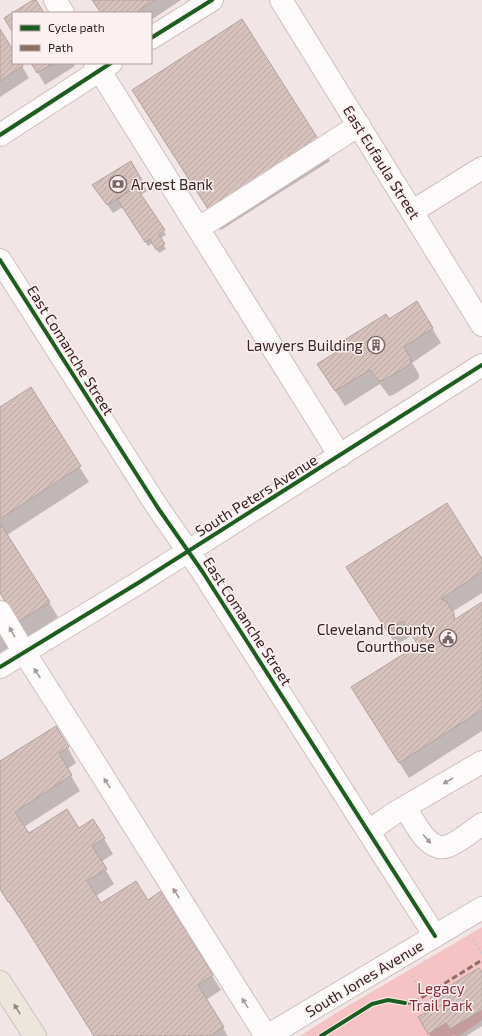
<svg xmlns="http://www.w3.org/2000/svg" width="482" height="1036" font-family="'Exo 2',sans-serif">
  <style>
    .green { fill: #f6c3c5 }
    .shadow { fill: #0003 }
    .building { fill: url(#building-hatch); stroke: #b2a2a0 }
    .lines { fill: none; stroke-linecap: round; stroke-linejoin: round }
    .minor-casing { stroke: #d0c0c0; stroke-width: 24 }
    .major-casing { stroke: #cbc1c1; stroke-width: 24 }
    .path { stroke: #cdc5c6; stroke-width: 2.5; stroke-dasharray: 2 3; stroke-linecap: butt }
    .minor { stroke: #fdfbfb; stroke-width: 22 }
    .major { stroke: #ede6dd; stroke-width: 22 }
    .quiet { stroke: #8d6e63; stroke-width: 3; stroke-dasharray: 6 3; stroke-linecap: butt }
    .cycleway-casing { stroke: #fcf0f0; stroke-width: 6 }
    .cycleway { stroke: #1b5e20; stroke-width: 4 }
    .oneway { fill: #a4999a }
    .oneway2 { fill: #928480 }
    .labels { text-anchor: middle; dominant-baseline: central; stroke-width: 3; stroke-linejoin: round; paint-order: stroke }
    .street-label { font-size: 15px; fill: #382223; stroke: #fcf0f0 }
    .poi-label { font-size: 15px; fill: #382223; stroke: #fcf0f0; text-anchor: end }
    .park-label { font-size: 15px; fill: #902637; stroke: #fcf0f0 }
  </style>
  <defs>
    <pattern id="building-hatch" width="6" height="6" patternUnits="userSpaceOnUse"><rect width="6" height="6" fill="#d7c1bc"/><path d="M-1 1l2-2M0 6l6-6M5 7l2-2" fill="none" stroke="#b9a6a1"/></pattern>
  </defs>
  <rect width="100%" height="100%" fill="#f2e5e5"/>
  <path class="green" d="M482,927V1020L459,1036H300L336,1013Z"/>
  <path class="shadow" d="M93,0H181L151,20V13H101Z
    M0,31L13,51V63H20L29,78L0,97Z
    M32,63H73L75,66L45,85Z
    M142,106L321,146L330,161L221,230Z
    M130,163L147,191L141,195L166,235L160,238L166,249L159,253L153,243L148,246L123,207L113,213L94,185Z
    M389,320L432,328L441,343L412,363L419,374V378L417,380L393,395L389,396L380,384L345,406L328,380Z
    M30,389L89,482L7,535L58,617L28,637L0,593V408Z
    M482,560V593L452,612L456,619L482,603V731L409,778L361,703L419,645L413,635L396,645L356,582Z
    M0,631L9,647L0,653Z
    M68,748L76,763L67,769L80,791L24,827L28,834L79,829L93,820L113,854L101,862L114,884L96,896L101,905L147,901L161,893L221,990L206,1000L228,1036H94L19,915L18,916L0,890V763Z
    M482,975V1026L466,1036H455L454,1035L452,1036H430L419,1018Z"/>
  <path class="building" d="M33,0H36L44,13H13V33L4,18Z
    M92,0H155L135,13H101Z
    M242,19L322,145L212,215L132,90Z
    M0,29L13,50V63H22L23,66L0,81Z
    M31,63H54L37,73Z
    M131,161L143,182L107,205L92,185Z
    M136,187L165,230L159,234L165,244L156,250L150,239L145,242L117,199Z
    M417,301L433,328L404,347L410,357L411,362L409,365L384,380L379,381L370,370L335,391L317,364L349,344L346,339L386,314L389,319Z
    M31,387L81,466L0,519V407Z
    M447,503L482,559V572L441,599L446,601L454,613V620L482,602V710L399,763L351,687L418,645L403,621L387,631L346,567Z
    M0,523L50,602L18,622L0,593Z
    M56,726L69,747L59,753L72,775L15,812L29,833L67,809L79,828L93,819L105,838L92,846L107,869L87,881L101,903L136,881L148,900L161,891L213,975L198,985L224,1027L209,1036H94L9,901L8,902L0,889V761Z
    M479,968L482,973V1010L450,1029L446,1023L428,1034L418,1017L436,1007L430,998Z"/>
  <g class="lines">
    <defs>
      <path id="minor" d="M55,0L63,13
        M281,0L482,325
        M151,38L212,0
        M95,63L340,456
        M0,135L111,63
        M413,211L482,168
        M199,228L359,125
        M0,260L158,508L202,571L435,936
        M0,612L24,652L82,743L266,1036
        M0,667L138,583L482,365
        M405,807C414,821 428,854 448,846C458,843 473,830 482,824
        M369,831L393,814L482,762
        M267,1036L482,908"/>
      <path id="major" d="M0,982L35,1036"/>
    </defs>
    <use href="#minor" class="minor-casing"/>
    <use href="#major" class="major-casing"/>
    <path class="path" d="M473,939L482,954
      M412,976L424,996"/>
    <use href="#minor" class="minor"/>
    <use href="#major" class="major"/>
    <path class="quiet" d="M405,1003H413L482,960"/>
    <defs>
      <path id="cycleway" d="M151,38L212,0
        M0,135L111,63
        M0,260L158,508L202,571L435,936
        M0,667L138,583L482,365
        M321,1036L372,1004L388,1000L405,1003"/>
    </defs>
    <use href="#cycleway" class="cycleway-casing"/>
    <use href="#cycleway" class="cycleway"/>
  </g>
  <defs><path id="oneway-solid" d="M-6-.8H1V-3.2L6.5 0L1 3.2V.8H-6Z"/></defs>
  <g class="oneway">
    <use href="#oneway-solid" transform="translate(12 632) rotate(-120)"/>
    <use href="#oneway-solid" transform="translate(37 673) rotate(-123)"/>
    <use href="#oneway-solid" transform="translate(448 781) rotate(150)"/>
    <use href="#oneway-solid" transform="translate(107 783) rotate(-122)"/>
    <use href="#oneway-solid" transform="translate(427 839) rotate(49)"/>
    <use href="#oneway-solid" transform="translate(176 893) rotate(-122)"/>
    <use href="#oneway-solid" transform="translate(245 1003) rotate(-122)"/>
  </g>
  <use class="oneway2" href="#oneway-solid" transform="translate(17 1009) rotate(-122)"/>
  <defs>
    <symbol id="bank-ring" viewBox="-11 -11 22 22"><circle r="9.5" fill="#fcf0f0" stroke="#796667" stroke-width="1.5"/><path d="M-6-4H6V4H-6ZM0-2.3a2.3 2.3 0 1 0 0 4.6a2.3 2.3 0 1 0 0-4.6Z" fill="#796667"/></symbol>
    <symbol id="building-ring" viewBox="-11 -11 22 22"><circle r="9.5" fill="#fcf0f0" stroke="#796667" stroke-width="1.5"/><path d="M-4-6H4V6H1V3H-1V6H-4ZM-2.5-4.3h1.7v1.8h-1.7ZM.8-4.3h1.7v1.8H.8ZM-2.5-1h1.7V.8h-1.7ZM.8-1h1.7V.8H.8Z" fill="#796667"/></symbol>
    <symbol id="civic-ring" viewBox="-11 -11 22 22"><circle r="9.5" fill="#fcf0f0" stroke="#796667" stroke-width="1.5"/><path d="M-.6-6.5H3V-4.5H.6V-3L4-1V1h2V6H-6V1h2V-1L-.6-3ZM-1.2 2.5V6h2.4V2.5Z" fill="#796667"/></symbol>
  </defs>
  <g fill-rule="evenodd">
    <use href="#bank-ring" x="108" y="174" width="20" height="20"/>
    <use href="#building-ring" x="366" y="335" width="20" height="20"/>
    <use href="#civic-ring" x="438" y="628" width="20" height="20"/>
  </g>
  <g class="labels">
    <g class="street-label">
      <text transform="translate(382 162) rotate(58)">East Eufaula Street</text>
      <text transform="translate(71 350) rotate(58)">East Comanche Street</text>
      <text transform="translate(256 495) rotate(-32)">South Peters Avenue</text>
      <text transform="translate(248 621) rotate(57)">East Comanche Street</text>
      <text transform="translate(364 978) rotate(-31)">South Jones Avenue</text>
    </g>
    <g class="poi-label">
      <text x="131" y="184" text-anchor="start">Arvest Bank</text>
      <text x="363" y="345">Lawyers Building</text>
      <text x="435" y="629">Cleveland County<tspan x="435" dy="17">Courthouse</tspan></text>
    </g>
    <g class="park-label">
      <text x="441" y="988">Legacy<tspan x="441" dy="17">Trail Park</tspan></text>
    </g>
  </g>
  <rect x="12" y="12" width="140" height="52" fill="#fcf0f0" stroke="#ae9e9e"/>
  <rect x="20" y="25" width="20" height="6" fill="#1b5e20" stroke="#ae9e9e"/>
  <text x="48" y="32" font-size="12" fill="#382223">Cycle path</text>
  <rect x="20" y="45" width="20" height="6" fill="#8d6e63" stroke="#ae9e9e"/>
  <text x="48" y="52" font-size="12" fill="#382223">Path</text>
</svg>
